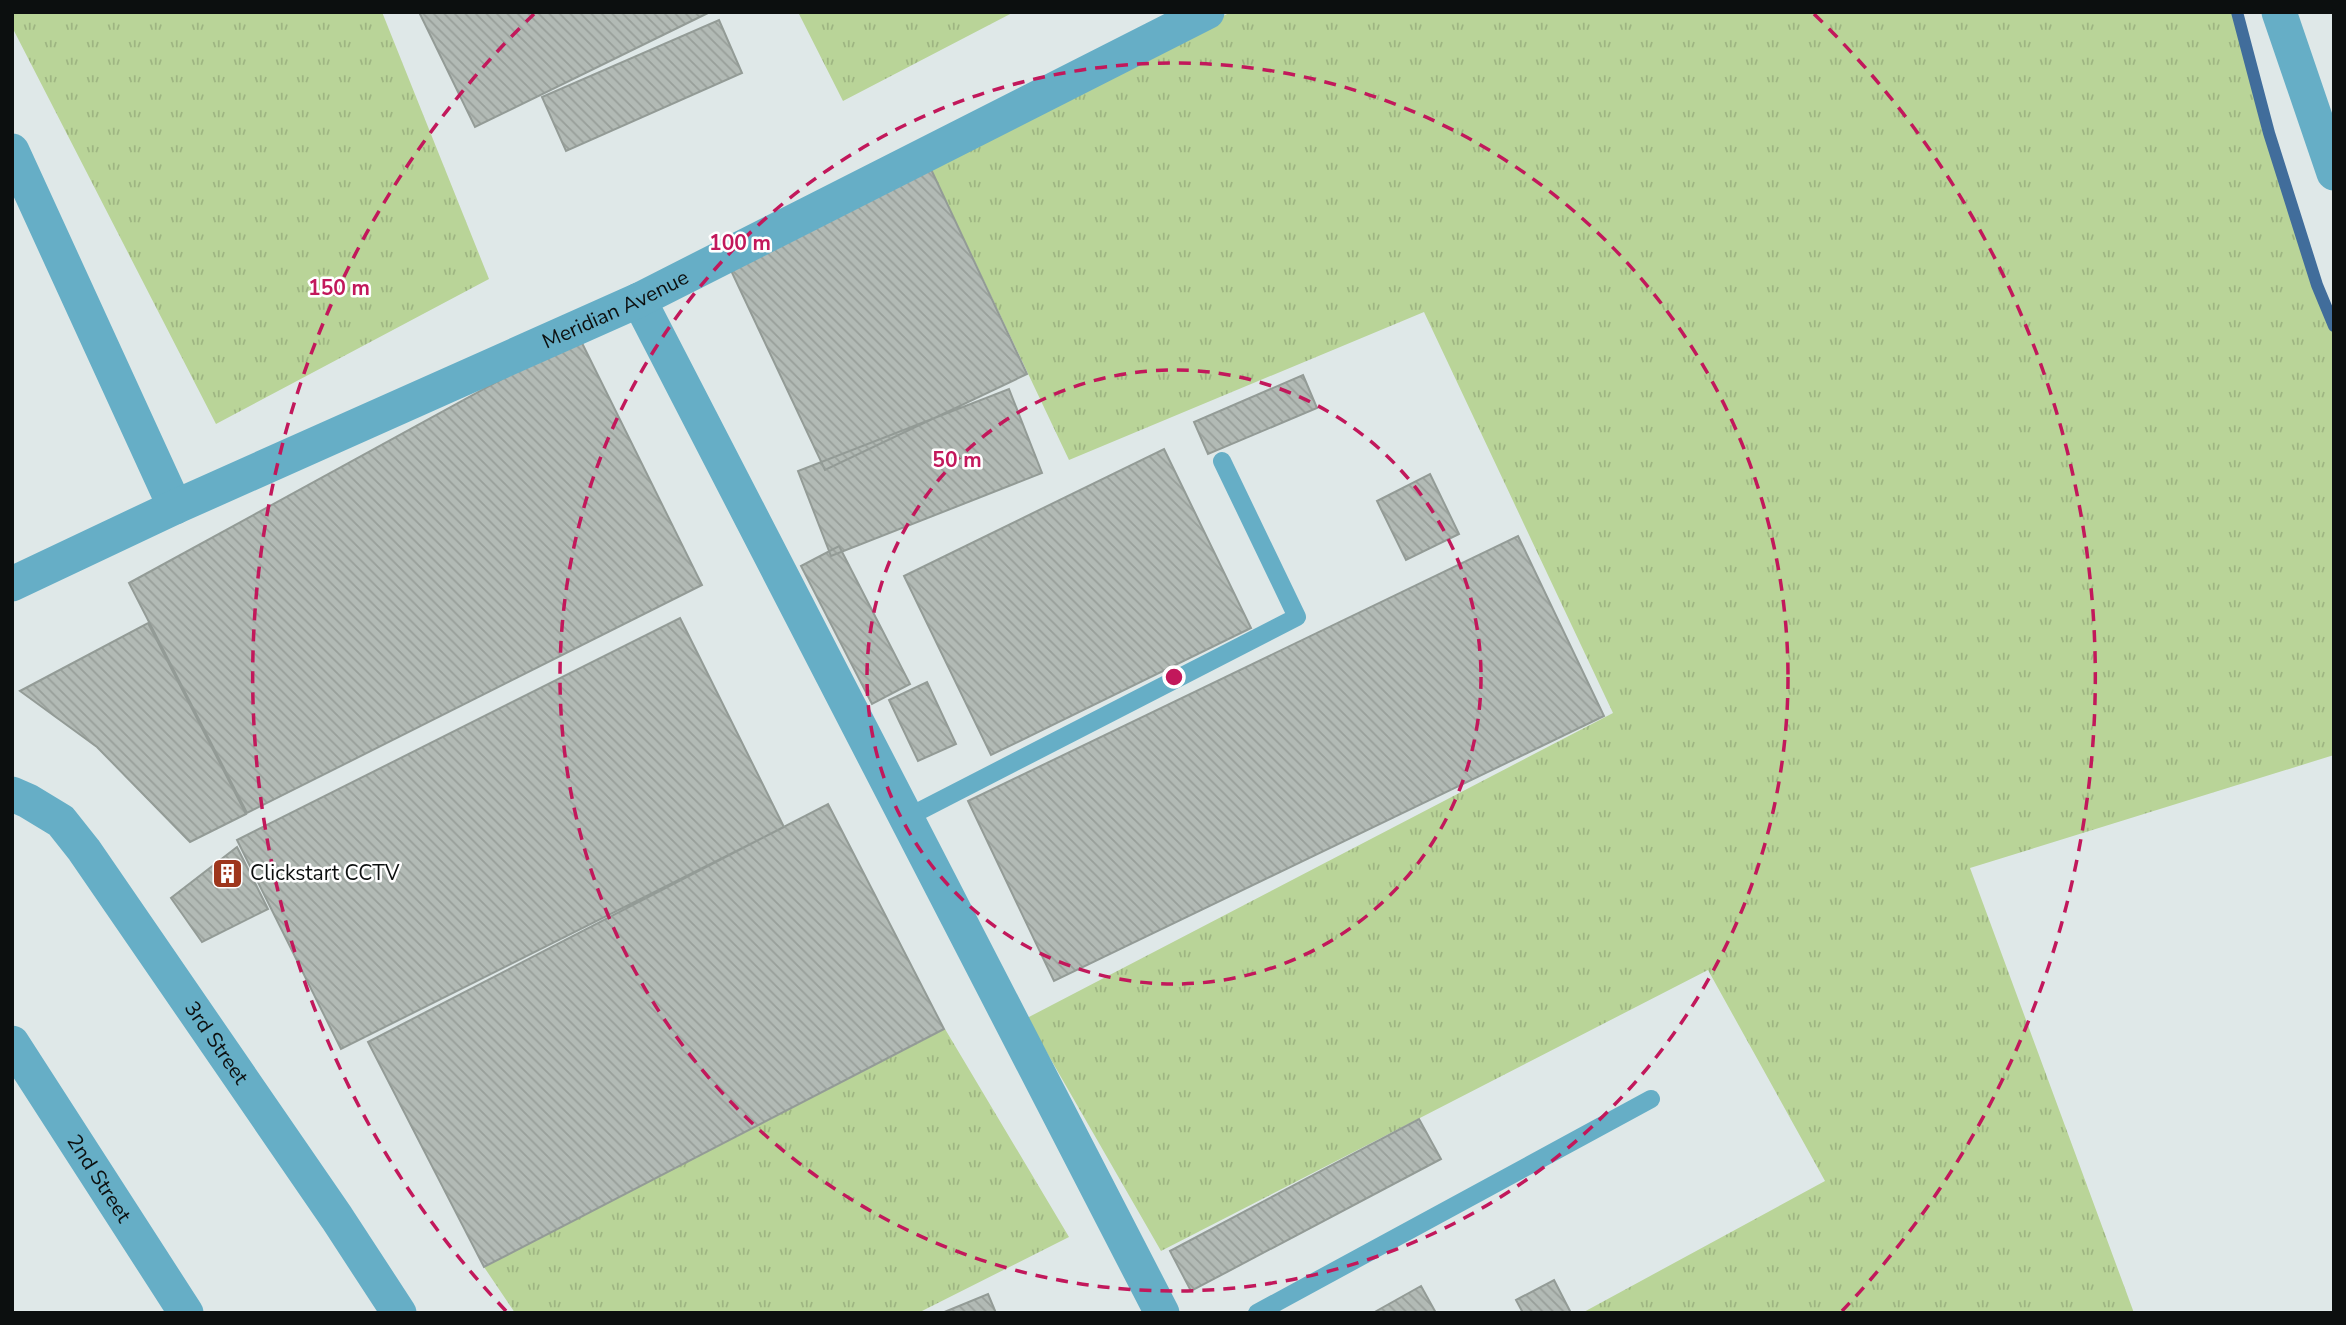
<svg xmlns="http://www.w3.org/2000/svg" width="2346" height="1325" font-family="'Nunito Sans',sans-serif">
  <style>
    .grass { fill: url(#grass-tufts) }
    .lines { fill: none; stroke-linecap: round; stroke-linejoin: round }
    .stream { stroke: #416d9b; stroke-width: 12 }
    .building { fill: url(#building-back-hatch); stroke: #939b96; stroke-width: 2 }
    .service { stroke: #66aec6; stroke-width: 18 }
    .minor { stroke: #66aec6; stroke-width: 35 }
    .ring { fill: none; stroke: #c2185b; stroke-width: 3.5; stroke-dasharray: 12 9 }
    .labels { text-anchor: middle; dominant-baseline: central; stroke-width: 5; stroke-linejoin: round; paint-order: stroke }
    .street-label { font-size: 21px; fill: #0c0f0f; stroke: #fff }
    .poi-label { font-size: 21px; fill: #0c0f0f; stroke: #fff; text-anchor: start }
    .centre { fill: #c2185b; stroke: #fff; stroke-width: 3.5 }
    .ring-label { font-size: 21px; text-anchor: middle; font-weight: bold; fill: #c2185b; stroke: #fff; stroke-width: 5; stroke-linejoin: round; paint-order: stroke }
  </style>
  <defs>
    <pattern id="grass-tufts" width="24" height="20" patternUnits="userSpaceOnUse" patternTransform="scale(1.75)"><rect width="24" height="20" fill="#b9d498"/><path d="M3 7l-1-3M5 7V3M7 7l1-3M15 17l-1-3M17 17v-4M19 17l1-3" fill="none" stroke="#9eb582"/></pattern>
    <pattern id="building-back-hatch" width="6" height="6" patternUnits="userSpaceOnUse" patternTransform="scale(1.75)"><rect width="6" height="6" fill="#b2bab5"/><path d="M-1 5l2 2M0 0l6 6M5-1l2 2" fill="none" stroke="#989f9a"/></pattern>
  </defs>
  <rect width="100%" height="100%" fill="#dfe8e8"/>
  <path class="grass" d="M12,12H382L489,279L216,424L12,27Z
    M798,12H1014L843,101Z
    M1231,12H2234L2317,285L2334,326V755L1970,868L2134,1313H1582L1825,1181L1708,970L1161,1251L1027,1018L1613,713L1424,312L1069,460L929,165Z
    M945,1029L1069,1237L918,1313H515L484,1267Z"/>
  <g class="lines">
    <path class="stream" d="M2237,12L2269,133L2317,285L2334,326"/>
  </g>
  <path class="building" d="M419,12H710L475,127Z
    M719,20L742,73L566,151L542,97Z
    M929,165L1027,374L825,470L727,262Z
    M579,337L702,585L247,813L129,583Z
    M1303,375L1317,408L1208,454L1194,422Z
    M1009,389L1042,473L831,556L798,471Z
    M1164,449L1251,628L991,755L904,576Z
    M1430,474L1459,534L1406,560L1377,501Z
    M1518,536L1604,716L1054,981L968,801Z
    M839,546L910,684L872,704L801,566Z
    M680,618L784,827L341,1049L237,840Z
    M148,623L246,814L190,842L97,747L20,691Z
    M927,682L956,744L918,761L889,700Z
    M828,804L944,1029L484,1267L368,1042Z
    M237,847L268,909L202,942L171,898Z
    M1419,1119L1441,1159L1191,1291L1170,1251Z
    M1554,1280L1571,1313H1523L1516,1300Z
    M1421,1286L1436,1313H1373Z
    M988,1294L996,1313H942Z"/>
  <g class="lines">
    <path class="service" d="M906,818L1297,617L1222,461
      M1257,1313L1651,1099"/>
    <g class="minor">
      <path d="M2279,12L2334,173"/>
      <path d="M12,151L175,507"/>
      <path d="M639,300L1162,1313"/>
      <path id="s1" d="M12,584L175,507L639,300L1207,12"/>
      <path id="s2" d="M12,794L28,801L61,821L84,850L337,1218L399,1313"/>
      <path id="s3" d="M12,1043L186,1313"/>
    </g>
  </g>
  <g class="ring">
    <circle cx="1174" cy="677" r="307"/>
    <circle cx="1174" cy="677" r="614"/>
    <path d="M506 1311A921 921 0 0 1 534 14M1814 14A921 921 0 0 1 1842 1311"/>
  </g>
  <defs>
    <symbol id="building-square" viewBox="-11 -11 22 22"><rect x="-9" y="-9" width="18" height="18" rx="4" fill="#9e361c" stroke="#fff"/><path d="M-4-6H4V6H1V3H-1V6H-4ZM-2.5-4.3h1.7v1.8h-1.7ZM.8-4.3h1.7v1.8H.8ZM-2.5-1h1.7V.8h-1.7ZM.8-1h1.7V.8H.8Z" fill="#fff"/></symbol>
  </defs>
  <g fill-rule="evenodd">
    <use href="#building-square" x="210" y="856" width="35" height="35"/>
  </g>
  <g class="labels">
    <g class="street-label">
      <text stroke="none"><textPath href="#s1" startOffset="663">Meridian Avenue</textPath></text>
      <text stroke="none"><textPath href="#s2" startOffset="327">3rd Street</textPath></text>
      <text stroke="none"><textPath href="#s3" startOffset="161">2nd Street</textPath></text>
    </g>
    <g class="poi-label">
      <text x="250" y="873">Clickstart CCTV</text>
    </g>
  </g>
  <circle cx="1174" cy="677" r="10" class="centre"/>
  <g class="ring-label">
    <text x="740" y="250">100 m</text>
    <text x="339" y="295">150 m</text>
    <text x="957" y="467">50 m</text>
  </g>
  <rect width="2346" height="1325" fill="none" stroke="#0c0f0f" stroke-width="28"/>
</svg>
